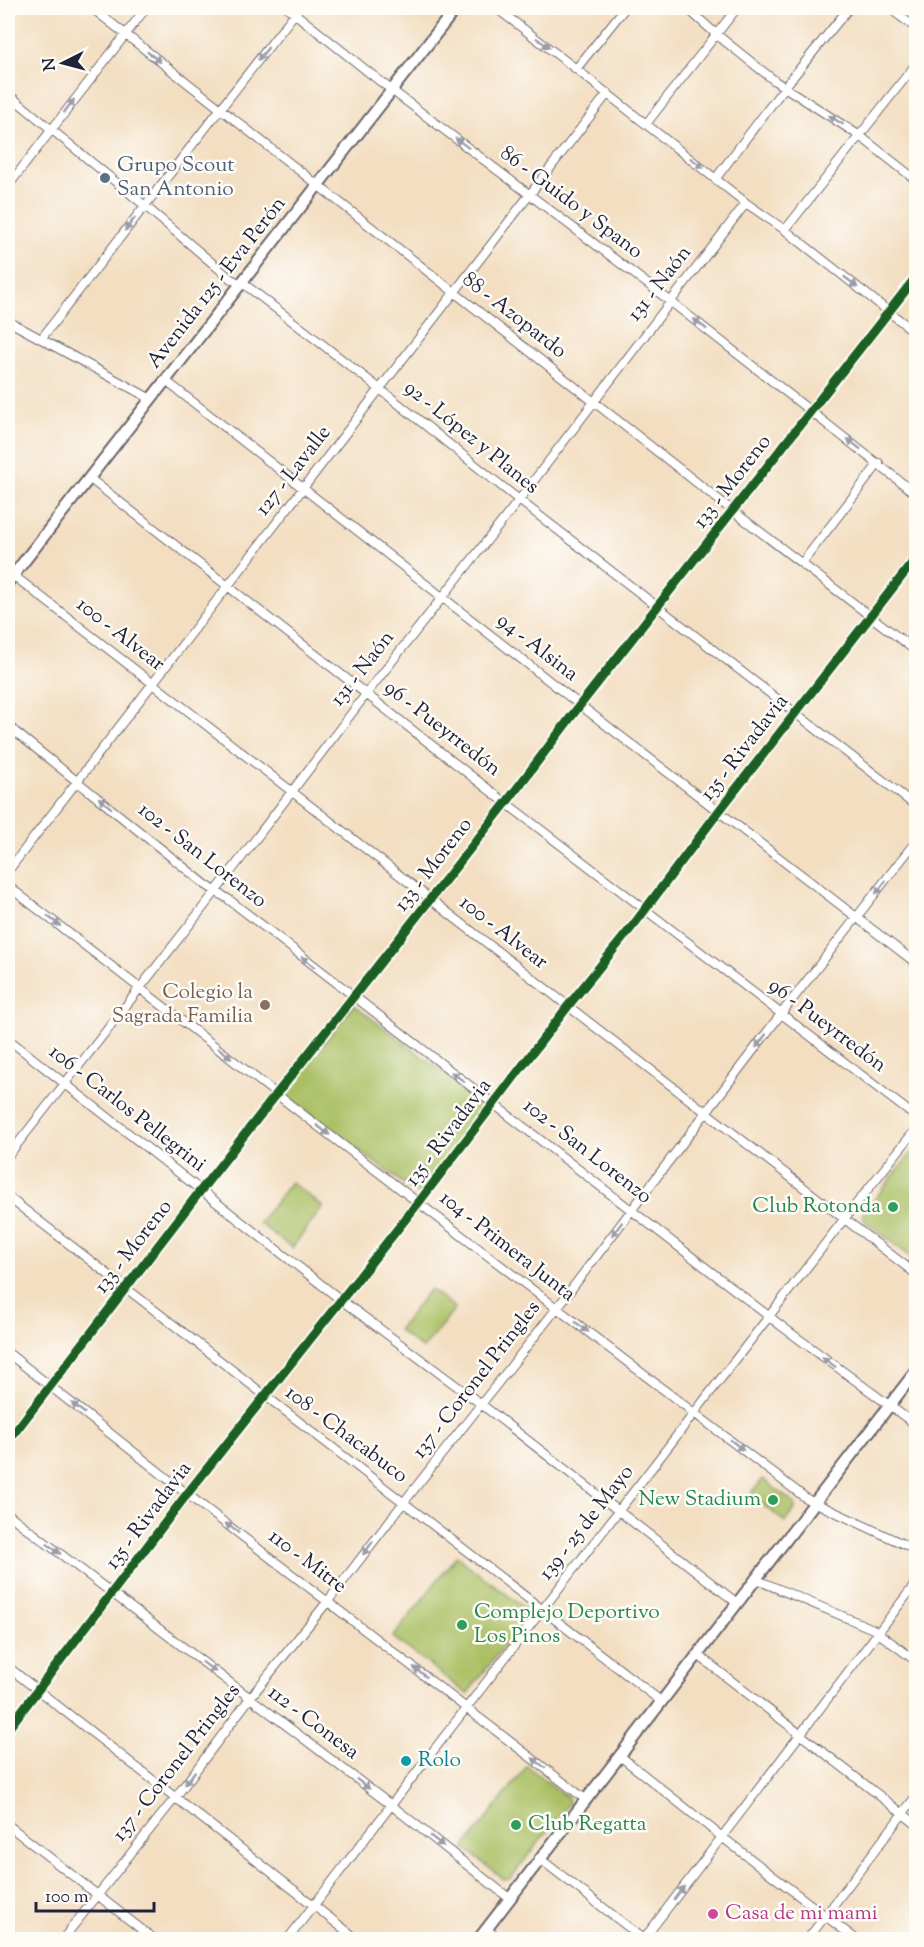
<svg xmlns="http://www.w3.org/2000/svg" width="924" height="1947" font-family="'Sorts Mill Goudy',serif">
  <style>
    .green { fill: #aabf64; stroke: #667050; stroke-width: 1.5 }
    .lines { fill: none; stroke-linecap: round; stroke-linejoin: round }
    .minor-casing { stroke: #6b646a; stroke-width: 10 }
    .major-casing { stroke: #6b646a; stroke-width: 14 }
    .minor { stroke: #fff; stroke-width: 8 }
    .major { stroke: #fff; stroke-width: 10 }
    .cycleway-casing { stroke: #fdfcf7; stroke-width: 13 }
    .cycleway { stroke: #1b5e20; stroke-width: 9 }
    .oneway { fill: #9c9ca7 }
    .service-dot { fill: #5c6f8a; stroke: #fdfcf7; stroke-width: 2 }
    .education-dot { fill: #8d6e63; stroke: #fdfcf7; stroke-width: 2 }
    .leisure-dot { fill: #2e9e5b; stroke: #fdfcf7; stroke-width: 2 }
    .culture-dot { fill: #0f9aa8; stroke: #fdfcf7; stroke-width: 2 }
    .hotel-dot { fill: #d1479c; stroke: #fdfcf7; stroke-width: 2 }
    .labels { text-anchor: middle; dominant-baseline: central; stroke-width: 5; stroke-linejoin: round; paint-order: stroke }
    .service-label { font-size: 21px; fill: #4e5e75; stroke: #fdfcf7; text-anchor: start }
    .street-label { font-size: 21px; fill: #22223b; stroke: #fdfcf7 }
    .education-label { font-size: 21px; fill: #785e54; stroke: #fdfcf7; text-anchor: end }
    .leisure-label { font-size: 21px; fill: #27864d; stroke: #fdfcf7; text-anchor: end }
    .culture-label { font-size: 21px; fill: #0d838f; stroke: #fdfcf7; text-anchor: start }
    .hotel-label { font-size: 21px; fill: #b23c85; stroke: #fdfcf7; text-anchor: start }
  </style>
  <rect width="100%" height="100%" fill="#fdfcf7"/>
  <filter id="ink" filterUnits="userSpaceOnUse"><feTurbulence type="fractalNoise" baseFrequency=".0167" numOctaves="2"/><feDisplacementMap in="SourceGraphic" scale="12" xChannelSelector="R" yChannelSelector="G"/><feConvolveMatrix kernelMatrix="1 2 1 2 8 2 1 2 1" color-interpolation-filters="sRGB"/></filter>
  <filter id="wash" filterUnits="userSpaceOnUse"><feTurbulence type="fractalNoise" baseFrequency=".008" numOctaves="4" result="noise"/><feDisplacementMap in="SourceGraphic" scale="24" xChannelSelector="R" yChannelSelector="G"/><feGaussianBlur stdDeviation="1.35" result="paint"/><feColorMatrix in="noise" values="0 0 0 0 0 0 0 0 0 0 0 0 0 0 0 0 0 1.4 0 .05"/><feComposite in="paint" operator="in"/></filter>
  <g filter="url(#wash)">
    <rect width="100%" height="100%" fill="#f3dec1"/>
    <path class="green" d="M354,1005L487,1105L419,1195L288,1098L287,1089Z
      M916,1147V1261L864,1220L863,1214Z
      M291,1182L323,1207L292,1248L259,1223Z
      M430,1289L455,1308L423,1349L398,1330Z
      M763,1479L795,1504V1509L785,1522L750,1495Z
      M456,1556L530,1612L467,1694L393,1637Z
      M527,1766L568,1798L569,1803L510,1879L505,1880L464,1848Z"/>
  </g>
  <g filter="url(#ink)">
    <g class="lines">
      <defs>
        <path id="minor" d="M92,8L733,511L916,651
          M288,8L381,82L670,301L916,494
          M496,8L576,69L746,203L785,230L916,333
          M687,8L716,34L775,81L860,136L916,180
          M889,8L916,28
          M576,69L625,8
          M8,94L144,205L231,279L248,287L380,389L519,500L916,806
          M646,124L737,8
          M716,178L784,88L849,8
          M8,186L146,8
          M785,230L916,64
          M8,321L151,399
          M41,339L299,8
          M166,381L580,705L916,963
          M89,478L506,803L916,1117
          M802,563L879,463
          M13,575L568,1006L916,1274
          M8,726L206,885L228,899L784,1328L916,1425
          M8,871L608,93
          M8,886L306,1117L807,1499L916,1550
          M8,1039L341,1300L481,1404L737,1603
          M8,1156L216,891L367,693L519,500L746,203
          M8,1197L662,1702
          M8,1353L187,1494L585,1799
          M8,1441L201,1190L506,803L580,705L916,277
          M8,1514L391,1805L509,1898
          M755,1579L873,1629L916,1661
          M698,1655L916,1824
          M8,1667L358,1940
          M8,1729L187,1494L419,1202L568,1006L635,923L719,811L916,558
          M620,1756L722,1837L857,1940
          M8,1825L155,1940
          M539,1858L645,1940
          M486,1929L500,1940
          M62,1940L175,1798L250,1698L328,1601L404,1502L557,1308L781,1014L916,841
          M287,1940L845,1218L916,1129
          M643,1940L916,1583
          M807,1940L916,1796"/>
        <path id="major" d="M8,582L456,8
          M478,1940L916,1371"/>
      </defs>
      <use href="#minor" class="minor-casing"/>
      <use href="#major" class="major-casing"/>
      <use href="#minor" class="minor"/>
      <use href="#major" class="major"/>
      <defs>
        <path id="cycleway" d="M8,1441L201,1190L506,803L580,705L916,277
          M8,1729L187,1494L419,1202L568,1006L635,923L719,811L916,558"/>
      </defs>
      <use href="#cycleway" class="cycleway-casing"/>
      <use href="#cycleway" class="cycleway"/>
    </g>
    <defs><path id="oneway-solid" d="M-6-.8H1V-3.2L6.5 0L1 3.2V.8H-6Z" transform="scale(1.5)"/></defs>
    <g class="oneway">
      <use href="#oneway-solid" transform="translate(543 43) rotate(37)"/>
      <use href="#oneway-solid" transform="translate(263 54) rotate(128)"/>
      <use href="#oneway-solid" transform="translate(154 57) rotate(38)"/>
      <use href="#oneway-solid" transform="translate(69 106) rotate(-52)"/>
      <use href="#oneway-solid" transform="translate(836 120) rotate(-148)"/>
      <use href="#oneway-solid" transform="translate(462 143) rotate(-143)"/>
      <use href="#oneway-solid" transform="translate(697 163) rotate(38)"/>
      <use href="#oneway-solid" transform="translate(130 224) rotate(128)"/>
      <use href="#oneway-solid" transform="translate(851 282) rotate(38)"/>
      <use href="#oneway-solid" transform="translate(700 324) rotate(-142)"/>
      <use href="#oneway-solid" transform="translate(854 444) rotate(-142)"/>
      <use href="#oneway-solid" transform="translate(105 803) rotate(-141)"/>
      <use href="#oneway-solid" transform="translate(881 887) rotate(128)"/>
      <use href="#oneway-solid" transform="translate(54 921) rotate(38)"/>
      <use href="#oneway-solid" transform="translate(308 962) rotate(-142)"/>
      <use href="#oneway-solid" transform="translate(761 1041) rotate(127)"/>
      <use href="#oneway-solid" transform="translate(225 1053) rotate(38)"/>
      <use href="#oneway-solid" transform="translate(458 1077) rotate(-143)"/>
      <use href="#oneway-solid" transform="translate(323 1130) rotate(37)"/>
      <use href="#oneway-solid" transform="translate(617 1229) rotate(127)"/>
      <use href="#oneway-solid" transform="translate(582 1327) rotate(37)"/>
      <use href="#oneway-solid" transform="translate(829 1362) rotate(-143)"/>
      <use href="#oneway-solid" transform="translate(78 1408) rotate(-142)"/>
      <use href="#oneway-solid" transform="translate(737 1445) rotate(38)"/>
      <use href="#oneway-solid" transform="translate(232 1528) rotate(-143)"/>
      <use href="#oneway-solid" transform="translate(368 1548) rotate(127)"/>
      <use href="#oneway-solid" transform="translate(54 1549) rotate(37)"/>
      <use href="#oneway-solid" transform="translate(209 1667) rotate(37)"/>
      <use href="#oneway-solid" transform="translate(420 1672) rotate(-142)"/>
      <use href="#oneway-solid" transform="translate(539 1763) rotate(-143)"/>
      <use href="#oneway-solid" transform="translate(190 1778) rotate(127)"/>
      <use href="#oneway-solid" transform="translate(363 1784) rotate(37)"/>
      <use href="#oneway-solid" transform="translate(437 1841) rotate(38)"/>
      <use href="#oneway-solid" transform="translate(679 1893) rotate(-52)"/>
    </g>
  </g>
  <circle class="service-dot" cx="105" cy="178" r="6"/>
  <circle class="education-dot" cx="265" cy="1005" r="6"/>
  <g class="leisure-dot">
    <circle cx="893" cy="1207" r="6"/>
    <circle cx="773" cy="1500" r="6"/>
    <circle cx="462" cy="1625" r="6"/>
    <circle cx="516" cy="1825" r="6"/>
  </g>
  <circle class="culture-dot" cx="406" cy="1761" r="6"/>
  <circle class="hotel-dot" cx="713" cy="1914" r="6"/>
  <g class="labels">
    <g class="service-label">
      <text x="117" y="166">Grupo Scout<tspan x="117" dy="24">San Antonio</tspan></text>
    </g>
    <g class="street-label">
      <text transform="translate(571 203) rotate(37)">86 - Guido y Spano</text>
      <text transform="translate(217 283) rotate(-52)">Avenida 125 - Eva Perón</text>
      <text transform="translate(660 284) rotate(-52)">131 - Naón</text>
      <text transform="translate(514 316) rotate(38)">88 - Azopardo</text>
      <text transform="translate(471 438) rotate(39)">92 - López y Planes</text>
      <text transform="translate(294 471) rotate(-52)">127 - Lavalle</text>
      <text transform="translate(733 482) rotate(-52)">133 - Moreno</text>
      <text transform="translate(120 635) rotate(38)">100 - Alvear</text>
      <text transform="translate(537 648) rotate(38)">94 - Alsina</text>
      <text transform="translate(363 669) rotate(-52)">131 - Naón</text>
      <text transform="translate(442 729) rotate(38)">96 - Pueyrredón</text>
      <text transform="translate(745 748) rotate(-52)">135 - Rivadavia</text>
      <text transform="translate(202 856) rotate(38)">102 - San Lorenzo</text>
      <text transform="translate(434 865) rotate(-52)">133 - Moreno</text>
      <text transform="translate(503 933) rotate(38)">100 - Alvear</text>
      <text transform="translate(827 1026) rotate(37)">96 - Pueyrredón</text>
      <text transform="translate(127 1109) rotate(38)">106 - Carlos Pellegrini</text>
      <text transform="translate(449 1133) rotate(-53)">135 - Rivadavia</text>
      <text transform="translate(587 1152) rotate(38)">102 - San Lorenzo</text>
      <text transform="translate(134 1247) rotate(-52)">133 - Moreno</text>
      <text transform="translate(507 1247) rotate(38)">104 - Primera Junta</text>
      <text transform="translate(477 1380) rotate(-52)">137 - Coronel Pringles</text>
      <text transform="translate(346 1435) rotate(37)">108 - Chacabuco</text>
      <text transform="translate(149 1516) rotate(-53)">135 - Rivadavia</text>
      <text transform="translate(587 1523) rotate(-52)">139 - 25 de Mayo</text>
      <text transform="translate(307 1562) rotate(37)">110 - Mitre</text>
      <text transform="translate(313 1723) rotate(37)">112 - Conesa</text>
      <text transform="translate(177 1763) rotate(-52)">137 - Coronel Pringles</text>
    </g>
    <g class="education-label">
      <text x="253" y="993">Colegio la<tspan x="253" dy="24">Sagrada Familia</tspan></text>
    </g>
    <g class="leisure-label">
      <text x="881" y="1207">Club Rotonda</text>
      <text x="761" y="1500">New Stadium</text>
      <text x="474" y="1613" text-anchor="start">Complejo Deportivo<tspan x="474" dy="24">Los Pinos</tspan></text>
      <text x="528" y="1825" text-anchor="start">Club Regatta</text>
    </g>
    <g class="culture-label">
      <text x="418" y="1761">Rolo</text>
    </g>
    <g class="hotel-label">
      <text x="725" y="1914">Casa de mi mami</text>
    </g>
  </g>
  <rect width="924" height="1947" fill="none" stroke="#fdfcf7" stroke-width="30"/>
  <g transform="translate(63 63) rotate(264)" stroke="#fdfcf7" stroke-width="4.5" paint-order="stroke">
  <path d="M0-4.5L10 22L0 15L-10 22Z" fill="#22223b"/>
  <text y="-9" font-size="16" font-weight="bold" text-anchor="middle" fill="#22223b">N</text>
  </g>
  <path d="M36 1902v9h118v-9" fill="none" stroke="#22223b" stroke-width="3"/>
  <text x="45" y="1902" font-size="18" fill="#22223b" stroke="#fdfcf7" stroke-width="4.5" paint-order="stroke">100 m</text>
</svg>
